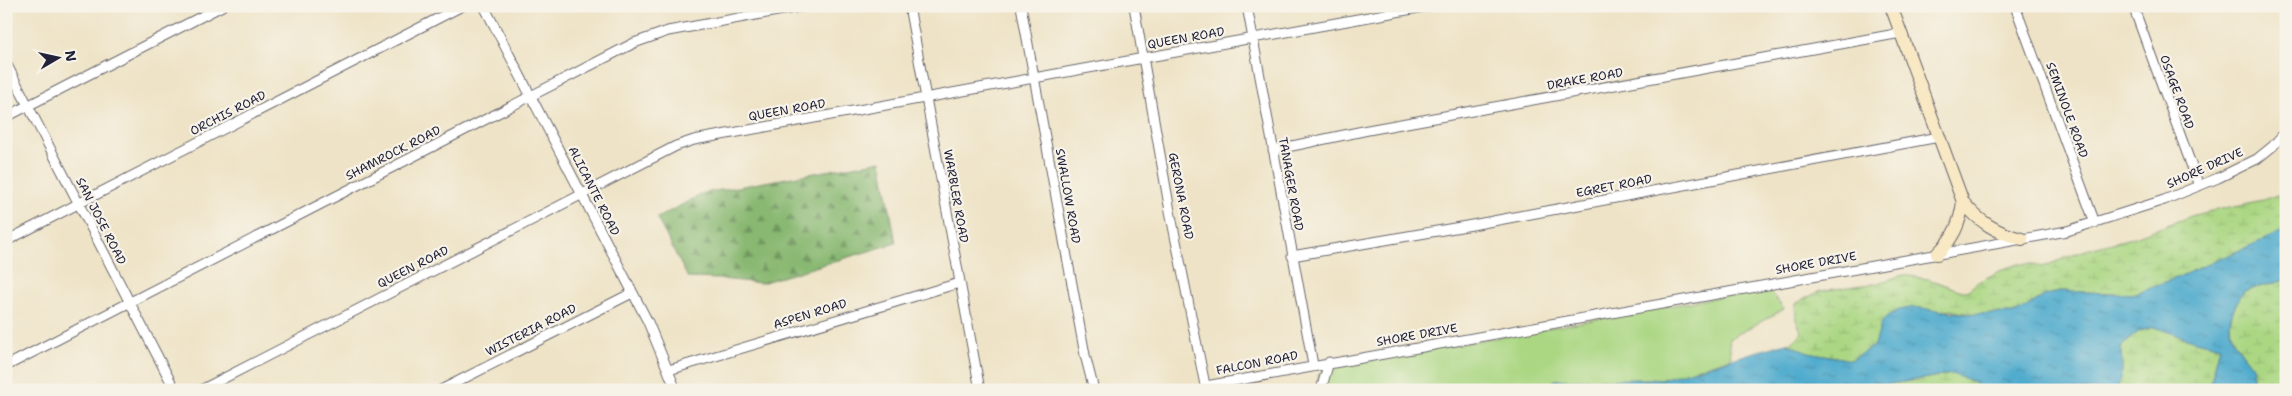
<svg xmlns="http://www.w3.org/2000/svg" width="2292" height="396" font-family="'Shantell Sans',sans-serif">
  <style>
    .forest { fill: url(#forest-firs); stroke: #556d56 }
    .wetland { fill: url(#wetland-marsh); stroke: #667c5f }
    .park { fill: #abd783; stroke: #667c5f }
    .water { fill: url(#water-ripples); stroke: #386684 }
    .lines { fill: none; stroke-linecap: round; stroke-linejoin: round }
    .street-casing { stroke: #69666c; stroke-width: 11 }
    .secondary-casing { stroke: #69666c; stroke-width: 14 }
    .street { stroke: #fff; stroke-width: 9 }
    .secondary { stroke: #f8e8c3; stroke-width: 12 }
    .labels { text-anchor: middle; dominant-baseline: central; stroke-width: 4.5; stroke-linejoin: round; paint-order: stroke }
    .street-label { font-size: 12px; fill: #22223b; stroke: #f7f3e8 }
  </style>
  <defs>
    <pattern id="forest-firs" width="22" height="20" patternUnits="userSpaceOnUse" patternTransform="scale(1.25)"><rect width="22" height="20" fill="#88b871"/><path d="M5 1l3.5 6h-7zM16 11l3.5 6h-7z" fill="#6f955e"/></pattern>
    <pattern id="wetland-marsh" width="20" height="14" patternUnits="userSpaceOnUse" patternTransform="scale(1.25)"><rect width="20" height="14" fill="#abd783"/><path d="M1 5h8M5 5V1M11 12h8M15 12V8" fill="none" stroke="#93b872"/></pattern>
    <pattern id="water-ripples" width="26" height="14" patternUnits="userSpaceOnUse" patternTransform="scale(1.25)"><rect width="26" height="14" fill="#4fabcd"/><path d="M2 4q2-2 4 0t4 0M15 11q2-2 4 0t4 0" fill="none" stroke="#418ba8"/></pattern>
  </defs>
  <rect width="100%" height="100%" fill="#f7f3e8"/>
  <filter id="ink" filterUnits="userSpaceOnUse"><feTurbulence type="fractalNoise" baseFrequency=".02" numOctaves="2"/><feDisplacementMap in="SourceGraphic" scale="10" xChannelSelector="R" yChannelSelector="G"/><feConvolveMatrix kernelMatrix="1 2 1 2 8 2 1 2 1" color-interpolation-filters="sRGB"/></filter>
  <filter id="wash" filterUnits="userSpaceOnUse"><feTurbulence type="fractalNoise" baseFrequency=".0096" numOctaves="4" result="noise"/><feDisplacementMap in="SourceGraphic" scale="20" xChannelSelector="R" yChannelSelector="G"/><feGaussianBlur stdDeviation="1.12" result="paint"/><feColorMatrix in="noise" values="0 0 0 0 0 0 0 0 0 0 0 0 0 0 0 0 0 1.4 0 .05"/><feComposite in="paint" operator="in"/></filter>
  <g filter="url(#wash)">
    <rect width="100%" height="100%" fill="#eee3c6"/>
    <path class="forest" d="M881,161L896,243L761,283L721,279L688,278L657,218L704,193Z"/>
    <path class="wetland" d="M2286,192V230L2176,278L2132,294L2060,291L2044,296L2017,313L1967,314L1951,310L1881,324L1875,345L1851,360L1808,352L1786,343L1793,342L1802,333L1796,320L1795,304L1820,291L1878,283L1903,275L1928,279L1962,291H1967L1978,282L2006,268L2019,264H2031L2042,267L2086,250L2135,237L2194,215L2263,200Z
      M2286,280V390H2247L2252,386L2254,368C2229,338 2221,325 2244,291Z
      M2154,327L2195,341L2220,346L2209,390H2117L2122,371L2121,347L2137,332Z
      M1952,374L1974,382L1980,390H1855Z"/>
    <path class="park" d="M1767,288L1784,309L1729,339L1731,358L1663,379L1556,380L1537,390H1319L1318,375L1330,368Z"/>
    <path class="water" d="M2286,230V280L2244,291C2220,325 2229,339 2254,368L2252,386L2247,390H2209L2220,346L2195,341L2154,327L2137,332L2121,347L2122,371L2117,390H1980L1974,382L1952,374L1855,390H1537L1556,380L1663,379L1786,343L1808,352L1851,360L1875,345L1881,324L1887,316L1899,310L1914,307L1967,314L2017,313L2044,296L2060,291L2132,294L2176,278Z"/>
  </g>
  <g filter="url(#ink)">
    <g class="lines">
      <defs>
        <path id="street" d="M484,6L648,322L676,390
          M909,6L980,390
          M1021,6L1085,355L1094,390
          M1134,6L1170,211L1206,390
          M1247,6L1313,365
          M2015,6L2095,223
          M2133,6L2199,186
          M6,63L175,390
          M6,117L222,6
          M1273,150L1368,130L1901,33
          M6,241L462,6
          M1292,256L1472,225L1939,137
          M6,366L634,43L668,31L805,6
          M669,370L959,283
          M1206,386L2067,231L2164,200L2218,178L2257,159L2273,146L2286,131
          M201,390L676,146L694,140L1429,6
          M441,390L632,293
          M1321,390L1329,362"/>
        <path id="secondary" d="M1891,6L1963,202C1979,222 1997,233 2022,239
          M1937,254C1953,239 1960,224 1963,202"/>
      </defs>
      <use href="#street" class="street-casing"/>
      <use href="#secondary" class="secondary-casing"/>
      <use href="#street" class="street"/>
      <use href="#secondary" class="secondary"/>
    </g>
  </g>
  <g class="labels">
    <g class="street-label">
      <text transform="translate(1186 38) rotate(-10)">QUEEN ROAD</text>
      <text transform="translate(1585 79) rotate(-10)">DRAKE ROAD</text>
      <text transform="translate(2177 92) rotate(70)">OSAGE ROAD</text>
      <text transform="translate(787 110) rotate(-10)">QUEEN ROAD</text>
      <text transform="translate(2067 110) rotate(70)">SEMINOLE ROAD</text>
      <text transform="translate(228 113) rotate(-27)">ORCHIS ROAD</text>
      <text transform="translate(393 153) rotate(-27)">SHAMROCK ROAD</text>
      <text transform="translate(2205 168) rotate(-24)">SHORE DRIVE</text>
      <text transform="translate(1291 184) rotate(80)">TANAGER ROAD</text>
      <text transform="translate(1614 186) rotate(-11)">EGRET ROAD</text>
      <text transform="translate(594 191) rotate(63)">ALICANTE ROAD</text>
      <text transform="translate(956 196) rotate(80)">WARBLER ROAD</text>
      <text transform="translate(1068 196) rotate(80)">SWALLOW ROAD</text>
      <text transform="translate(1181 196) rotate(79)">GERONA ROAD</text>
      <text transform="translate(101 221) rotate(63)">SAN JOSE ROAD</text>
      <text transform="translate(1816 263) rotate(-10)">SHORE DRIVE</text>
      <text transform="translate(413 267) rotate(-27)">QUEEN ROAD</text>
      <text transform="translate(810 314) rotate(-17)">ASPEN ROAD</text>
      <text transform="translate(531 330) rotate(-27)">WISTERIA ROAD</text>
      <text transform="translate(1417 335) rotate(-10)">SHORE DRIVE</text>
      <text transform="translate(1257 363) rotate(-11)">FALCON ROAD</text>
    </g>
  </g>
  <rect width="2292" height="396" fill="none" stroke="#f7f3e8" stroke-width="25"/>
  <g transform="translate(58 58) rotate(81)" stroke="#f7f3e8" stroke-width="4" paint-order="stroke">
  <path d="M0-4L9 19L0 12L-9 19Z" fill="#22223b"/>
  <text y="-8" font-size="14" font-weight="bold" text-anchor="middle" fill="#22223b">N</text>
  </g>
</svg>
